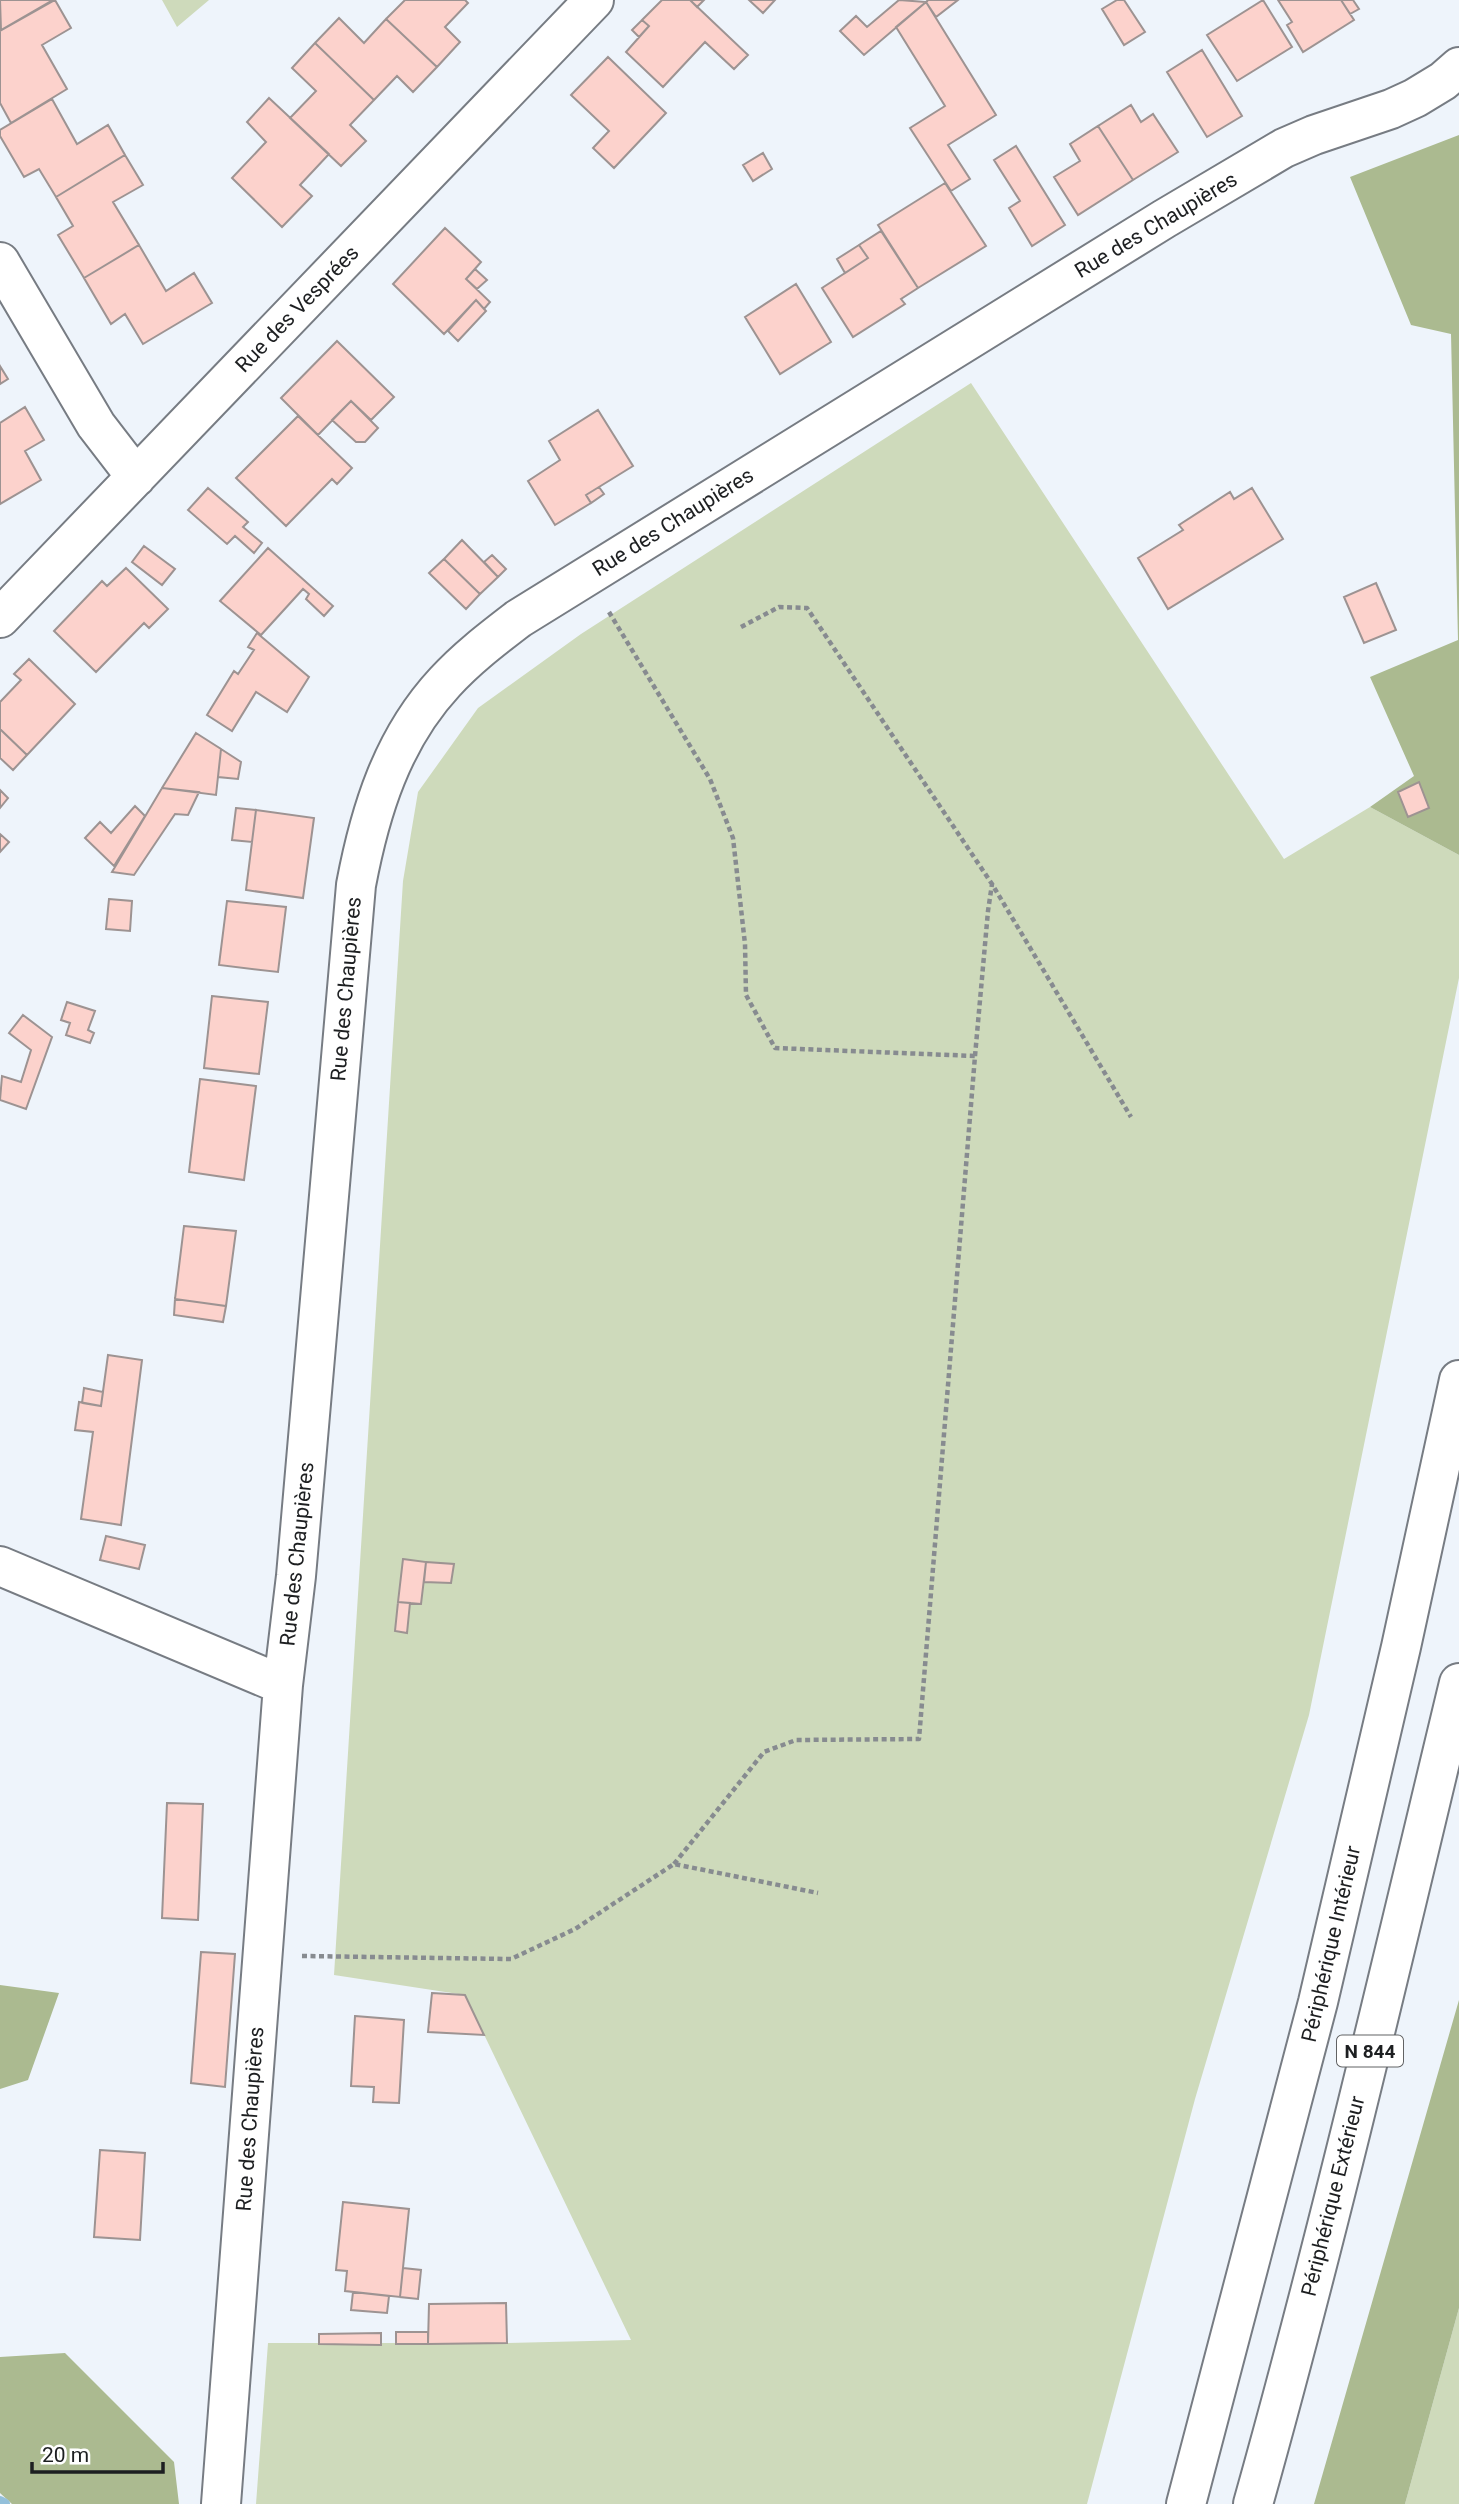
<svg xmlns="http://www.w3.org/2000/svg" width="1459" height="2504" font-family="Roboto,sans-serif">
  <style>
    .green { fill: #cedabb }
    .forest { fill: #abba90 }
    .lines { fill: none; stroke-linecap: round; stroke-linejoin: round }
    .stream { stroke: #94c0da; stroke-width: 12 }
    .building { fill: #fcd2cc; stroke: #9d9392; stroke-width: 2 }
    .street-casing { stroke: #777c83; stroke-width: 42 }
    .highway-casing { stroke: #777c83; stroke-width: 42 }
    .path { stroke: #878b90; stroke-width: 4.5; stroke-dasharray: 5 3.5; stroke-linecap: butt }
    .street { stroke: #fff; stroke-width: 38 }
    .highway { stroke: #fff; stroke-width: 38 }
    .labels { text-anchor: middle; dominant-baseline: central; stroke-width: 5; stroke-linejoin: round; paint-order: stroke }
    .shield { fill: #fff; stroke: #616264; stroke-width: 2 }
    .shield-label { font-size: 19px; font-weight: bold; fill: #1d1f21 }
    .street-label { font-size: 21px; fill: #1d1f21; stroke: #fff }
  </style>
  <rect width="100%" height="100%" fill="#eef4fb"/>
  <path class="green" d="M162,0H209L177,27Z
    M971,383L1284,859L1370,807L1459,855V978L1309,1715L1195,2099L1087,2504H256L268,2343H507L631,2340L465,1995L334,1975L403,881L418,792L478,708L581,634Z
    M1459,2308V2504H1405Z"/>
  <path class="forest" d="M1459,135V855L1370,807L1414,776L1370,677L1458,640L1451,334L1411,325L1350,177Z
    M0,1985L59,1993L28,2080L0,2089Z
    M1459,2000V2308L1405,2504H1314Z
    M65,2353L174,2462L179,2504H12L0,2493V2357Z"/>
  <g class="lines">
    <path class="stream" d="M0,2502L4,2504"/>
  </g>
  <path class="building" d="M0,0H53L1,30Z
    M55,0L71,28L42,45L67,89L11,123L0,103V31Z
    M405,0H465L468,3L445,27L460,42L437,67L386,19Z
    M662,0H690L748,55L734,69L705,42L663,87L626,52L649,26L642,20Z
    M690,0H704L697,7Z
    M749,0H775L763,13Z
    M899,0L926,2L864,55L840,31L856,16L867,27Z
    M928,0H958L936,17L926,2Z
    M1117,0H1124L1145,32L1124,45L1102,9Z
    M1263,0L1292,47L1237,81L1207,35Z
    M1278,0H1341L1354,20L1303,52L1287,25L1292,22Z
    M1341,0H1353L1359,9L1350,14Z
    M926,2L996,115L948,145L970,179L951,191L910,128L945,106L896,27Z
    M339,18L364,43L386,19L437,67L413,92L397,76L374,100L315,43Z
    M642,20L649,26L639,37L632,30Z
    M315,43L374,100L350,125L366,141L341,166L290,118L316,91L292,68Z
    M1202,50L1242,116L1207,137L1167,72Z
    M608,57L666,113L614,168L593,148L609,131L571,95Z
    M269,98L329,154L300,185L312,196L282,227L232,178L266,142L247,122Z
    M52,99L77,144L108,125L125,155L56,197L39,169L24,177L0,136V130Z
    M1131,105L1141,122L1153,114L1178,152L1133,180L1098,126Z
    M1098,126L1133,180L1078,215L1054,177L1080,161L1070,144Z
    M1016,146L1065,225L1032,246L1009,208L1020,201L994,160Z
    M763,153L772,169L753,181L743,165Z
    M125,155L143,185L113,202L139,245L84,278L58,235L73,226L56,197Z
    M945,183L986,246L918,288L878,225Z
    M445,228L481,262L466,279L490,302L484,309L476,300L444,334L393,284Z
    M881,231L918,288L901,299L905,304L853,337L822,288L868,258L859,245Z
    M139,245L166,291L194,273L212,303L143,344L125,314L111,324L84,278Z
    M859,245L868,258L845,273L837,259Z
    M475,269L487,280L477,289L466,279Z
    M796,284L831,342L780,374L745,317Z
    M476,300L486,311L458,341L448,331Z
    M337,341L394,397L371,420L351,401L318,435L281,398Z
    M0,366L8,379L0,384Z
    M351,401L378,428L365,442H356L332,420Z
    M25,407L44,440L25,451L41,480L0,504V423Z
    M598,410L633,466L586,495L591,503L555,525L528,481L560,460L549,441Z
    M298,416L352,468L337,484L332,479L286,526L236,478Z
    M599,487L604,494L591,503L586,495Z
    M208,488L248,522L243,527L262,543L254,553L235,536L227,544L188,510Z
    M1252,488L1283,539L1168,609L1138,558L1183,530L1179,525L1230,492L1234,499Z
    M462,540L498,577L480,594L444,559Z
    M144,546L175,569L162,585L132,562Z
    M268,548L333,606L324,616L306,599L309,594L303,589L261,635L220,601Z
    M492,555L506,569L498,577L484,562Z
    M444,559L480,594L466,609L429,573Z
    M126,568L168,609L149,628L144,623L96,672L54,631L102,581L107,586Z
    M1376,583L1396,630L1364,643L1344,597Z
    M257,633L309,677L287,712L256,692L232,731L207,715L234,671L238,674L254,650L248,647Z
    M29,659L75,704L27,755L0,729V702L21,680L14,674Z
    M0,729L27,755L13,770L0,758Z
    M196,733L221,749L216,795L162,788Z
    M221,749L241,762L238,779L218,777Z
    M1419,782L1429,808L1408,817L1398,792Z
    M162,788L199,792L188,815L175,814L134,875L112,872Z
    M0,790L8,798L0,808Z
    M135,806L145,816L114,866L85,838L100,822L111,833Z
    M236,808L256,810L252,842L232,840Z
    M256,810L314,818L303,898L246,890Z
    M0,834L9,842L0,852Z
    M109,899L132,901L130,931L106,929Z
    M227,901L286,907L278,972L219,965Z
    M212,996L268,1002L259,1074L204,1068Z
    M67,1002L95,1011L88,1030L94,1033L90,1043L66,1035L70,1023L61,1020Z
    M23,1015L52,1037L26,1109L0,1100L2,1076L21,1082L31,1050L9,1033Z
    M200,1079L256,1086L244,1180L189,1172Z
    M184,1226L236,1231L226,1306L175,1299Z
    M175,1299L226,1306L223,1322L174,1315Z
    M108,1355L142,1360L121,1525L81,1519L93,1432L75,1430L79,1402L101,1406Z
    M84,1388L103,1392L101,1406L82,1403Z
    M106,1536L145,1545L139,1569L100,1560Z
    M403,1559L426,1562L421,1604L398,1602Z
    M426,1562L454,1564L451,1583L424,1582Z
    M398,1602L410,1603L407,1633L395,1631Z
    M167,1803L203,1804L198,1920L162,1918Z
    M201,1952L235,1954L225,2087L191,2083Z
    M432,1993L465,1995L484,2035L428,2032Z
    M355,2016L404,2020L399,2103L373,2102L374,2087L351,2086Z
    M100,2150L145,2153L140,2240L94,2237Z
    M343,2202L409,2209L400,2297L345,2291L347,2271L336,2270Z
    M403,2268L421,2270L418,2299L400,2297Z
    M353,2292L389,2296L387,2313L351,2310Z
    M506,2303L507,2343L428,2344L429,2304Z
    M396,2332H428V2344H396Z
    M381,2333V2345L319,2344V2334Z"/>
  <g class="lines">
    <defs>
      <path id="street" d="M0,262L96,425L136,477
        M0,618L594,0
        M0,1566L283,1685
        M221,2504L283,1685L296,1576L356,885C370,811 392,739 445,682C467,658 492,639 518,619L1164,219L1284,148L1314,135L1391,109L1415,98L1443,81L1459,67"/>
      <path id="highway" d="M1186,2504L1318,2002L1401,1647L1459,1380
        M1253,2504C1329,2233 1393,1957 1459,1683"/>
    </defs>
    <use href="#street" class="street-casing"/>
    <use href="#highway" class="highway-casing"/>
    <path class="path" d="M609,612L710,779L733,838L745,944L746,995L775,1048L975,1056
      M741,627L779,607L807,608L992,884L1131,1117
      M674,1864L764,1752L796,1740L919,1739L975,1056L988,911L992,884
      M302,1956L511,1959L575,1929L674,1864L818,1893"/>
    <use href="#street" class="street"/>
    <use href="#highway" class="highway"/>
  </g>
  <g class="labels">
    <rect class="shield" x="1337" y="2035.5" width="66" height="31" rx="5"/>
    <g class="shield-label">
      <text x="1370" y="2051">N 844</text>
    </g>
    <g class="street-label">
      <text transform="translate(1156 225) rotate(-31)">Rue des Chaupières</text>
      <text transform="translate(297 309) rotate(-46)">Rue des Vesprées</text>
      <text transform="translate(673 522) rotate(-32)">Rue des Chaupières</text>
      <text transform="translate(346 989) rotate(-85)">Rue des Chaupières</text>
      <text transform="translate(297 1554) rotate(-84)">Rue des Chaupières</text>
      <text transform="translate(1331 1944) rotate(-77)">Périphérique Intérieur</text>
      <text transform="translate(250 2119) rotate(-86)">Rue des Chaupières</text>
      <text transform="translate(1333 2196) rotate(-76)">Périphérique Extérieur</text>
    </g>
  </g>
  <path d="M32 2462v10h131v-10" fill="none" stroke="#1d1f21" stroke-width="3.5"/>
  <text x="42" y="2462" font-size="21" fill="#1d1f21" stroke="#ffffff" stroke-width="5" paint-order="stroke">20 m</text>
</svg>
